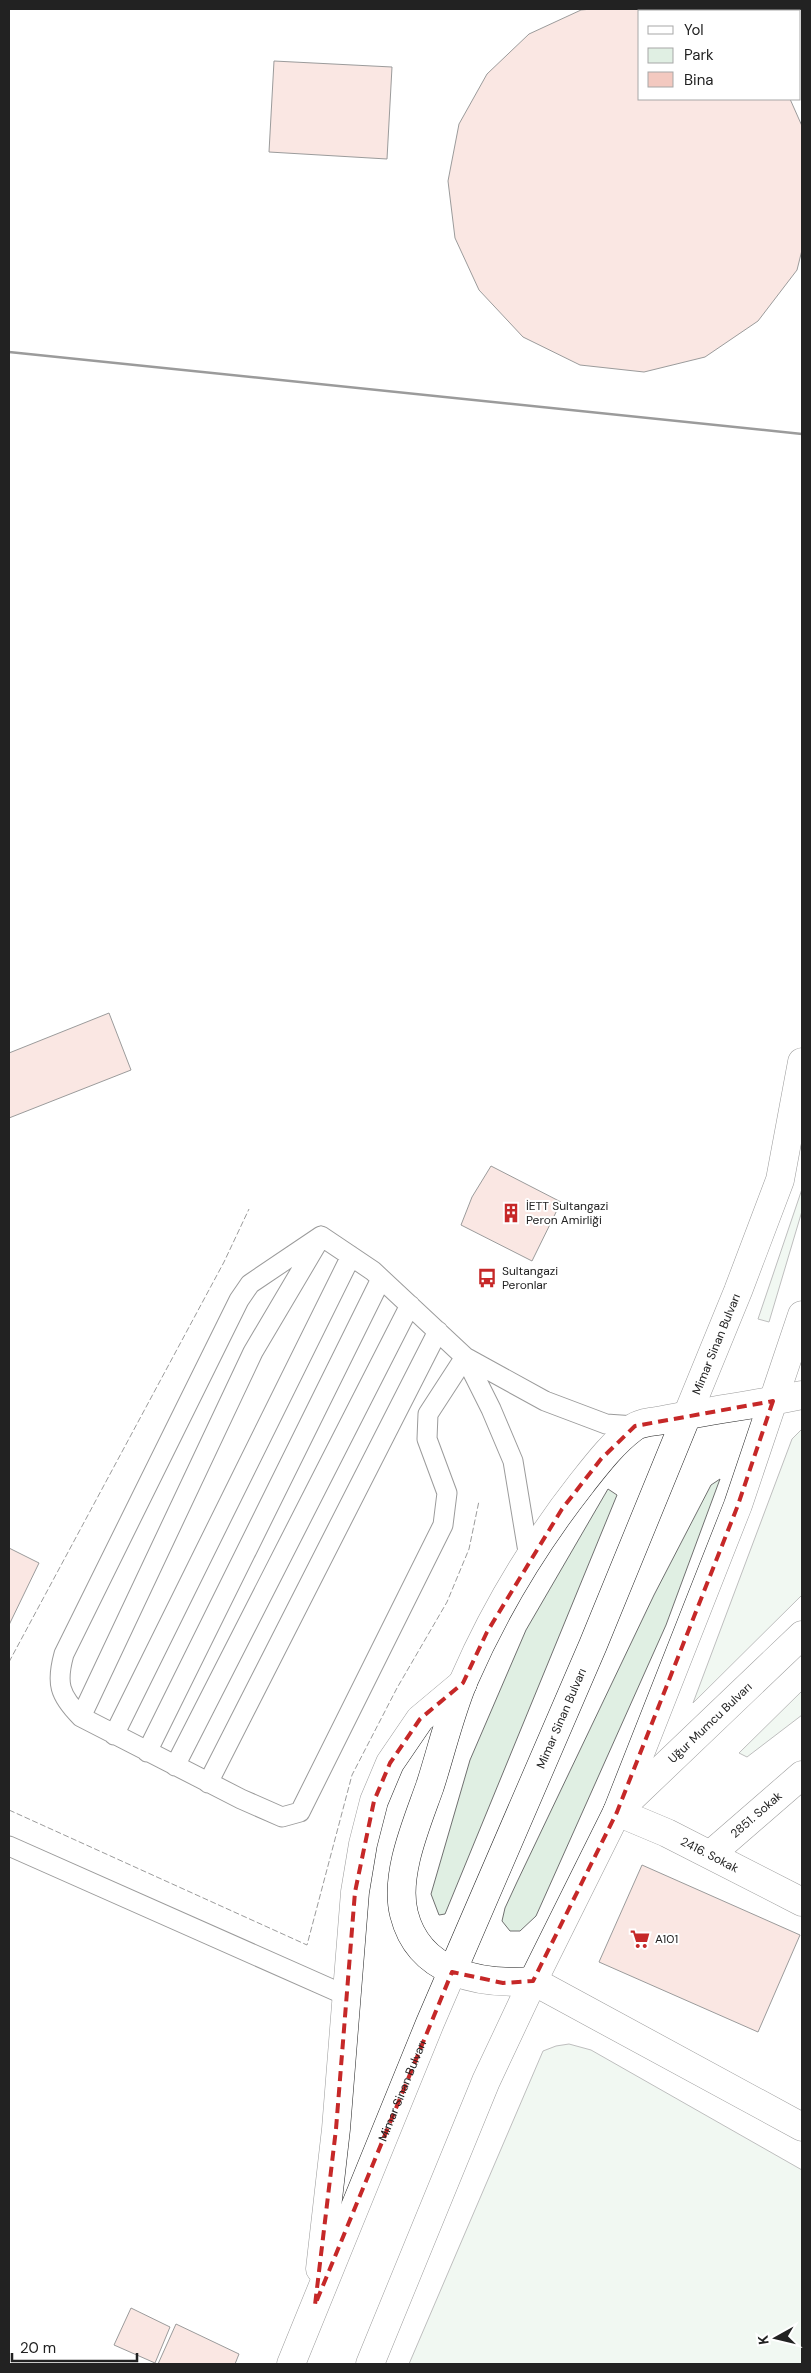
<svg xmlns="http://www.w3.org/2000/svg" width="811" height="2373" font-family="'DM Sans',sans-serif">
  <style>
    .green { fill: #e0efe3; stroke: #6f6f6f }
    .building { fill: #f3c9c0; stroke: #222 }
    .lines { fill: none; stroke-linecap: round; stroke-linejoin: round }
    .lane-casing { stroke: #222; stroke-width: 21 }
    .street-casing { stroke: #222; stroke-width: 29 }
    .secondary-casing { stroke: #222; stroke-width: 29 }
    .primary-casing { stroke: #222; stroke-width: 29 }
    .lane { stroke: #fff; stroke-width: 19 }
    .street { stroke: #fff; stroke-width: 28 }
    .secondary { stroke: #fff; stroke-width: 28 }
    .primary { stroke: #fff; stroke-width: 28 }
    .fence { stroke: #222; stroke-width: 1; stroke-dasharray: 6 2.5; stroke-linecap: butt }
    .wall { stroke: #222; stroke-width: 2.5 }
    .marked { fill: none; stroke: #c62828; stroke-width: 4; stroke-dasharray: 10 6; stroke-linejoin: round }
    .labels { text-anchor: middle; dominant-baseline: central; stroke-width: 4; stroke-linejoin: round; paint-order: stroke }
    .poi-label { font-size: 12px; fill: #222; stroke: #fff; text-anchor: start }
    .street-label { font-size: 12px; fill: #222; stroke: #fff }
  </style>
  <rect width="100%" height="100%" fill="#fff"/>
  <path class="green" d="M802,1189V1211L769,1322L758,1319Z
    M802,1429V1595L693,1703L792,1439Z
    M720,1479L666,1625L536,1916L520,1931H510L502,1921L505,1908L517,1882L654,1595L711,1485Z
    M608,1489L617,1495L445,1914L439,1915L431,1894L470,1760L526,1630Z
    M802,1691V1715L747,1757L739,1753Z
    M569,2044L591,2050L802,2170V2364H409L543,2051L556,2046Z"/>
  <path class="building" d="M592,9H665L678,11H640V99H790L802,126V250L797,270L758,321L705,357L644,372L580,365L523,337L479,290L455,238L448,181L459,124L487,74L529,34L581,10Z
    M274,61L392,67L387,159L269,152Z
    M109,1013L131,1070L9,1118V1053Z
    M491,1166L561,1202L532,1261L461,1225L472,1197Z
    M9,1548L39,1563L9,1625Z
    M642,1865L800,1935L758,2032L599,1962Z
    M131,2308L170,2327L155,2363L114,2345Z
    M176,2324L239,2354L235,2364H158Z"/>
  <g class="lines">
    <defs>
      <path id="lane" d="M321,1236L250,1284L239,1300L64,1654C56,1683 59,1695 81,1717L241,1799L282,1817L300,1812L443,1525L447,1493L427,1439L428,1414L465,1357
        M321,1236L373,1271L465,1357L545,1401L606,1424L635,1426
        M465,1357L491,1409L513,1461L529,1558
        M81,1717L253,1352L318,1242
        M114,1735L351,1256
        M147,1752L381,1279
        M175,1766L410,1305
        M208,1783L438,1331
        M9,1846L345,1995"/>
      <g id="street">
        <path id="s1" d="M617,1812L667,1833L802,1902"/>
        <path id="s2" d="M711,1854L802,1775"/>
      </g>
      <path id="secondary" d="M533,1981L802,2127"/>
      <g id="primary">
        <path id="s3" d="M624,1805L802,1635"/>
        <path d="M533,1981C480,1985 419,1974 404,1914C394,1875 417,1823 430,1786C441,1752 450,1713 464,1680C494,1611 535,1543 582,1483C597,1464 613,1443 633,1428C640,1422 654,1422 663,1420C709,1410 756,1405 802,1395"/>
        <path d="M320,2269L336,2129L355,1892L363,1844L374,1801L390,1763L420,1719L463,1683"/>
        <path id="s4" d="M291,2364L430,2023L593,1645L738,1291L780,1180L802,1062"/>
        <path d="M370,2364L486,2081L533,1981L617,1812L738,1505L802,1315"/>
      </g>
    </defs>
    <use href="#lane" class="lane-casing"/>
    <use href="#street" class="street-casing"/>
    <use href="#secondary" class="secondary-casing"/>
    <use href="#primary" class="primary-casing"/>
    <use href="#lane" class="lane"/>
    <use href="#street" class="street"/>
    <use href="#secondary" class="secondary"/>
    <use href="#primary" class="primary"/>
    <path class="fence" d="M9,1662L224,1262L249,1209
      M9,1810L307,1945L352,1775L397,1688L447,1602L469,1549L479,1501"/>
    <path class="wall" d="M9,352L802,434"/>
  </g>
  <path d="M0 0H811V2373H0ZM773,1401L738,1505L617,1812L533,1981L503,1983L452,1972L315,2305L336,2129L355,1892L374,1801L390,1763L420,1719L463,1683L487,1632L562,1509L601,1459L635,1426Z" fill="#fff" fill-opacity=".55" fill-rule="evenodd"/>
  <path class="marked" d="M773,1401L738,1505L617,1812L533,1981L503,1983L452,1972L315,2305L336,2129L355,1892L374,1801L390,1763L420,1719L463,1683L487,1632L562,1509L601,1459L635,1426Z"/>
  <defs>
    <symbol id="building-bare" viewBox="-9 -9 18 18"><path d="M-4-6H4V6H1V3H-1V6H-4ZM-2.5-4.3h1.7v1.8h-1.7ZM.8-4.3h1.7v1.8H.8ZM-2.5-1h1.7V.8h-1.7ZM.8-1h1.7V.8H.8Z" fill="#c62828" stroke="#fff" stroke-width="2.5" paint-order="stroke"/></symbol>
    <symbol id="bus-bare" viewBox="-9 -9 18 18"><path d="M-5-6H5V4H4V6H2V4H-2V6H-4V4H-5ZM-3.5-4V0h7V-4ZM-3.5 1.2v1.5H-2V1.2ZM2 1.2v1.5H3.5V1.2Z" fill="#c62828" stroke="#fff" stroke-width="2.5" paint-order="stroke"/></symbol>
    <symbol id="supermarket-bare" viewBox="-9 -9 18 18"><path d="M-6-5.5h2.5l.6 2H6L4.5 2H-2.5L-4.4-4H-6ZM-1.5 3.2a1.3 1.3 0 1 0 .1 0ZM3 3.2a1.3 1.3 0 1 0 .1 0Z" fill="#c62828" stroke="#fff" stroke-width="2.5" paint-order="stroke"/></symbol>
  </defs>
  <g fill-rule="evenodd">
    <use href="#building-bare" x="497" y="1199" width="28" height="28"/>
    <use href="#bus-bare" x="473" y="1264" width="28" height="28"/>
    <use href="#supermarket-bare" x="626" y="1925" width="28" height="28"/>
  </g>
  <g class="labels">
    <g class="poi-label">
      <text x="526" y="1206">İETT Sultangazi<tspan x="526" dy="14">Peron Amirliği</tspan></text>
      <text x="502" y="1271">Sultangazi<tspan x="502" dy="14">Peronlar</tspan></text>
      <text x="655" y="1939">A101</text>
    </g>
    <g class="street-label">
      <text stroke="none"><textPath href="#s4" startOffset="1105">Mimar Sinan Bulvarı</textPath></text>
      <text stroke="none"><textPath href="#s4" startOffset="700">Mimar Sinan Bulvarı</textPath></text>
      <text stroke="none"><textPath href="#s3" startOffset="119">Uğur Mumcu Bulvarı</textPath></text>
      <text stroke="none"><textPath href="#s2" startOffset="60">2851. Sokak</textPath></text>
      <text stroke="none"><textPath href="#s1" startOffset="102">2416. Sokak</textPath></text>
      <text stroke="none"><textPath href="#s4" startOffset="295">Mimar Sinan Bulvarı</textPath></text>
    </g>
  </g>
  <rect width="811" height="2373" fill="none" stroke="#222222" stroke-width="20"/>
  <rect x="638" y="10" width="162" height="90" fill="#ffffff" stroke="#a7a7a7"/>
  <rect x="648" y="26" width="25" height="8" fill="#ffffff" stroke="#a7a7a7"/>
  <text x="684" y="35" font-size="15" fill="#222222">Yol</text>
  <rect x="648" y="48" width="25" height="15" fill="#e0efe3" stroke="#a7a7a7"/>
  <text x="684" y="60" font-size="15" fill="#222222">Park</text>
  <rect x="648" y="72" width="25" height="15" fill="#f3c9c0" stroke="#a7a7a7"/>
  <text x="684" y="85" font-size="15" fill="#222222">Bina</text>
  <g transform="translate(776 2338) rotate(262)" stroke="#ffffff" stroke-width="4" paint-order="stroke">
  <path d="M0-4L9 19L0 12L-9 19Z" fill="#222222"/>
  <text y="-8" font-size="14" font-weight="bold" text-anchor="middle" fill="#222222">K</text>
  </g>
  <path d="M12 2353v8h125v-8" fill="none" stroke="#222222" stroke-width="2.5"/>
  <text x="20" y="2353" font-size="15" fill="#222222" stroke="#ffffff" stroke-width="4" paint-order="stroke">20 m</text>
</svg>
